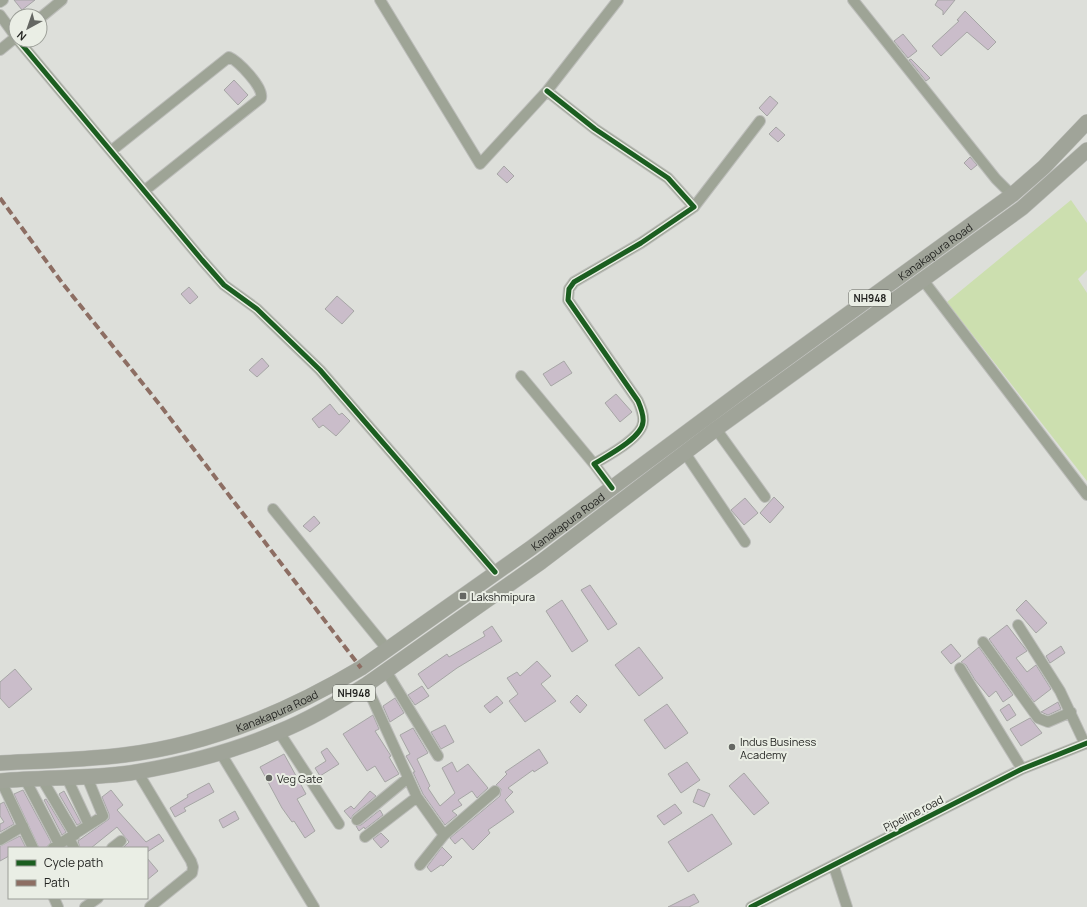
<svg xmlns="http://www.w3.org/2000/svg" width="1087" height="907" font-family="Manrope,sans-serif">
  <style>
    .green { fill: #ccdfaf }
    .building { fill: #cabdca; stroke: #a6a6a5 }
    .lines { fill: none; stroke-linecap: round; stroke-linejoin: round }
    .minor-casing { stroke: #bcbdba; stroke-width: 12 }
    .highway-casing { stroke: #bcbdba; stroke-width: 16 }
    .minor { stroke: #9ea496; stroke-width: 10 }
    .highway { stroke: #a0a499; stroke-width: 15 }
    .quiet { stroke: #8d6e63; stroke-width: 4; stroke-dasharray: 8 4; stroke-linecap: butt }
    .cycleway-casing { stroke: #eaeee5; stroke-width: 8 }
    .cycleway { stroke: #1b5e20; stroke-width: 5 }
    .poi-dot { fill: #656763; stroke: #eaeee5; stroke-width: 1.5 }
    .labels { text-anchor: middle; dominant-baseline: central; stroke-width: 4; stroke-linejoin: round; paint-order: stroke }
    .shield { fill: #eaeee5; stroke: #60625d; stroke-width: 1 }
    .shield-label { font-size: 10px; font-weight: bold; fill: #252623 }
    .street-label { font-size: 11px; fill: #252623; stroke: #eaeee5 }
    .poi-label { font-size: 11px; fill: #252623; stroke: #eaeee5; text-anchor: start }
  </style>
  <rect width="100%" height="100%" fill="#dddfda"/>
  <path class="green" d="M1071,200L1087,223V270L1078,279L1087,293V481L947,302Z"/>
  <path class="building" d="M14,0H35L22,10Z
    M938,0H955L943,15V11L935,5Z
    M965,11L996,42L988,50L967,32L941,56L932,46L959,21L957,20Z
    M903,34L917,51L908,58L894,41Z
    M911,59L930,78L926,81L909,60Z
    M234,80L248,95L238,105L224,90Z
    M770,96L778,103L767,116L759,108Z
    M776,127L785,135L778,142L769,134Z
    M970,157L977,165L971,170L964,163Z
    M504,166L514,176L507,183L497,174Z
    M189,287L198,297L190,304L181,294Z
    M337,296L354,311L342,324L325,309Z
    M262,358L269,366L257,377L249,370Z
    M564,361L572,373L551,386L543,374Z
    M616,394L632,412L620,422L605,403Z
    M330,404L339,415L342,413L350,421L336,436L323,425L319,428L312,419Z
    M774,497L784,507L770,523L760,513Z
    M745,498L758,513L744,525L731,510Z
    M314,516L320,523L310,532L303,526Z
    M590,585L617,624L608,630L581,590Z
    M562,600L588,641L572,652L546,611Z
    M1026,600L1047,623L1036,633L1016,610Z
    M1007,625L1027,651L1016,658L1027,672L1036,665L1051,689L1034,702L989,639Z
    M492,626L502,641L457,668L428,689L418,674L447,654L449,657L485,636L483,632Z
    M951,644L961,656L951,664L941,652Z
    M1061,646L1065,653L1050,663L1046,656Z
    M639,647L663,678L639,696L615,665Z
    M979,647L1013,695L1003,702L996,691L989,697L975,680L966,665L961,662Z
    M537,661L551,676L541,684L556,701L525,722L509,701L518,694L507,678L517,672L520,676Z
    M15,669L32,689L9,708L0,698V682Z
    M422,686L429,696L415,705L408,695Z
    M577,695L587,705L580,713L570,702Z
    M497,696L503,703L490,713L484,706Z
    M395,698L404,713L390,722L383,706Z
    M1058,702L1061,709L1048,715L1041,712Z
    M667,704L688,733L665,749L644,720Z
    M1009,704L1016,715L1007,721L1000,710Z
    M373,715L379,729L375,731L391,756L389,757L399,774L385,782L375,766L367,771L343,734Z
    M1030,718L1042,733L1021,746L1010,729Z
    M445,725L454,742L441,749L431,732Z
    M413,728L428,753L417,759L430,786L428,788L440,806L455,793L442,768L452,762L457,772L468,764L488,788L477,798L472,791L458,800L462,805L452,811L457,815L445,825L423,794L413,772H415L406,756L410,754L400,735Z
    M327,748L339,764L320,776L315,768L326,761L321,752Z
    M539,749L548,763L534,772L533,770L508,788L513,792L505,800L514,812L488,830L490,833L473,850L462,838L455,844L450,838L500,796L501,789L496,785L507,774L505,772Z
    M284,754L306,794L297,799L315,831L305,838L294,821L292,822L282,808L260,767Z
    M687,762L700,780L681,793L668,774Z
    M744,773L769,803L754,815L729,786Z
    M209,783L214,792L184,808L186,811L175,817L170,808L188,797L187,795Z
    M698,789L710,794L704,807L693,802Z
    M23,790L51,842L46,848H39L14,794Z
    M111,790L123,805L117,810L146,842L159,834L164,841L147,852V848H123L129,842L117,827L91,848H80L78,841L109,819V814L102,797Z
    M64,791L81,823L77,825L59,794Z
    M370,791L376,796L353,815L351,819L344,811L351,806L354,809Z
    M46,799L66,832L62,835L44,800Z
    M4,802L14,824L0,832V824L4,822L0,816V804Z
    M675,804L682,813L664,825L657,816Z
    M380,810L383,815L365,829L364,827L359,831L356,826L361,825Z
    M235,811L239,819L223,828L219,820Z
    M712,814L732,844L688,872L668,842Z
    M381,833L389,841L381,848L373,839Z
    M20,836L26,848H9V856L0,861V846Z
    M442,847L452,857L443,866L441,865L431,872L427,867Z
    M147,858L158,871L147,880Z
    M694,894L699,902L689,907H668Z"/>
  <g class="lines">
    <defs>
      <path id="minor" d="M380,0L480,164L547,91L618,0
        M853,0L996,179L1012,195
        M0,2L3,0
        M0,15L16,37
        M40,18L62,0
        M18,40L202,260L224,285L257,309L320,370L495,572
        M0,50L16,37
        M547,91L595,129L668,178L694,207L641,243L574,282L569,289L568,300L638,401C641,408 644,415 643,422C642,438 607,456 594,464L612,488
        M111,151L229,57C238,61 264,87 261,98L144,191
        M694,207L760,121
        M923,280L1087,495
        M521,376L594,464
        M716,429L765,497
        M685,453L745,542
        M273,509L387,649
        M1018,625L1060,691L1085,744
        M983,642L1038,718L1048,722L1071,712
        M960,668L1022,769
        M386,671L438,756
        M366,685L417,797L444,835
        M279,732L339,824
        M220,752L314,907
        M137,771L191,861L193,867L192,873L150,907
        M67,778L89,825
        M25,779L59,844
        M42,779L75,835
        M1,781L33,848
        M357,820L408,778
        M365,837L417,797
        M69,838L74,848
        M0,840L23,826
        M53,848L103,816L87,777
        M112,848L121,841
        M835,864V870L847,907
        M420,865L444,835L495,791
        M54,898L58,907
        M85,907L98,898
        M751,907L1022,769L1087,743"/>
      <g id="highway">
        <path id="s1" d="M0,763C41,761 83,760 124,755C208,745 289,711 361,668L531,548L753,383L1012,195L1044,167L1087,122"/>
        <path d="M0,781C43,777 87,779 130,773C180,765 232,752 278,732C309,720 338,702 366,685L541,562L716,429L1022,208L1087,150"/>
      </g>
    </defs>
    <use href="#minor" class="minor-casing"/>
    <use href="#highway" class="highway-casing"/>
    <use href="#minor" class="minor"/>
    <use href="#highway" class="highway"/>
    <path class="quiet" d="M0,198L63,284L160,405L361,668"/>
    <defs>
      <path id="cycleway" d="M18,40L202,260L224,285L257,309L320,370L495,572
        M547,91L595,129L668,178L694,207L641,243L574,282L569,289L568,300L638,401C641,408 644,415 643,422C642,438 607,456 594,464L612,488
        M751,907L1022,769L1087,743"/>
    </defs>
    <use href="#cycleway" class="cycleway-casing"/>
    <use href="#cycleway" class="cycleway"/>
  </g>
  <g class="poi-dot">
    <rect x="459" y="592" width="8" height="8" rx="2"/>
    <circle cx="732" cy="747" r="4"/>
    <circle cx="269" cy="778" r="4"/>
  </g>
  <g class="labels">
    <g class="shield">
      <rect x="849" y="290" width="42" height="16" rx="3"/>
      <rect x="333" y="685" width="42" height="16" rx="3"/>
    </g>
    <g class="shield-label">
      <text x="870" y="298">NH948</text>
      <text x="354" y="693">NH948</text>
    </g>
    <g class="street-label">
      <text stroke="none"><textPath href="#s1" startOffset="1088">Kanakapura Road</textPath></text>
      <text stroke="none"><textPath href="#s1" startOffset="632">Kanakapura Road</textPath></text>
      <text stroke="none"><textPath href="#s1" startOffset="284">Kanakapura Road</textPath></text>
      <text transform="translate(913 813) rotate(-27)">Pipeline road</text>
    </g>
    <g class="poi-label">
      <text x="471" y="596">Lakshmipura</text>
      <text x="740" y="741">Indus Business<tspan x="740" dy="13">Academy</tspan></text>
      <text x="277" y="778">Veg Gate</text>
    </g>
  </g>
  <rect x="8" y="847" width="140" height="52" fill="#eaeee5" stroke="#9b9e97"/>
  <rect x="16" y="860" width="20" height="6" fill="#1b5e20" stroke="#9b9e97"/>
  <text x="44" y="867" font-size="12" fill="#252623">Cycle path</text>
  <rect x="16" y="880" width="20" height="6" fill="#8d6e63" stroke="#9b9e97"/>
  <text x="44" y="887" font-size="12" fill="#252623">Path</text>
  <g transform="translate(28 28) rotate(220)"><circle r="19" fill="#eaeee5" stroke="#9b9e97"/>
  <path d="M0-3L7 15L0 10L-7 15Z" fill="#656763"/>
  <text y="-6" font-size="11" font-weight="bold" text-anchor="middle" fill="#252623">N</text>
  </g>
</svg>
